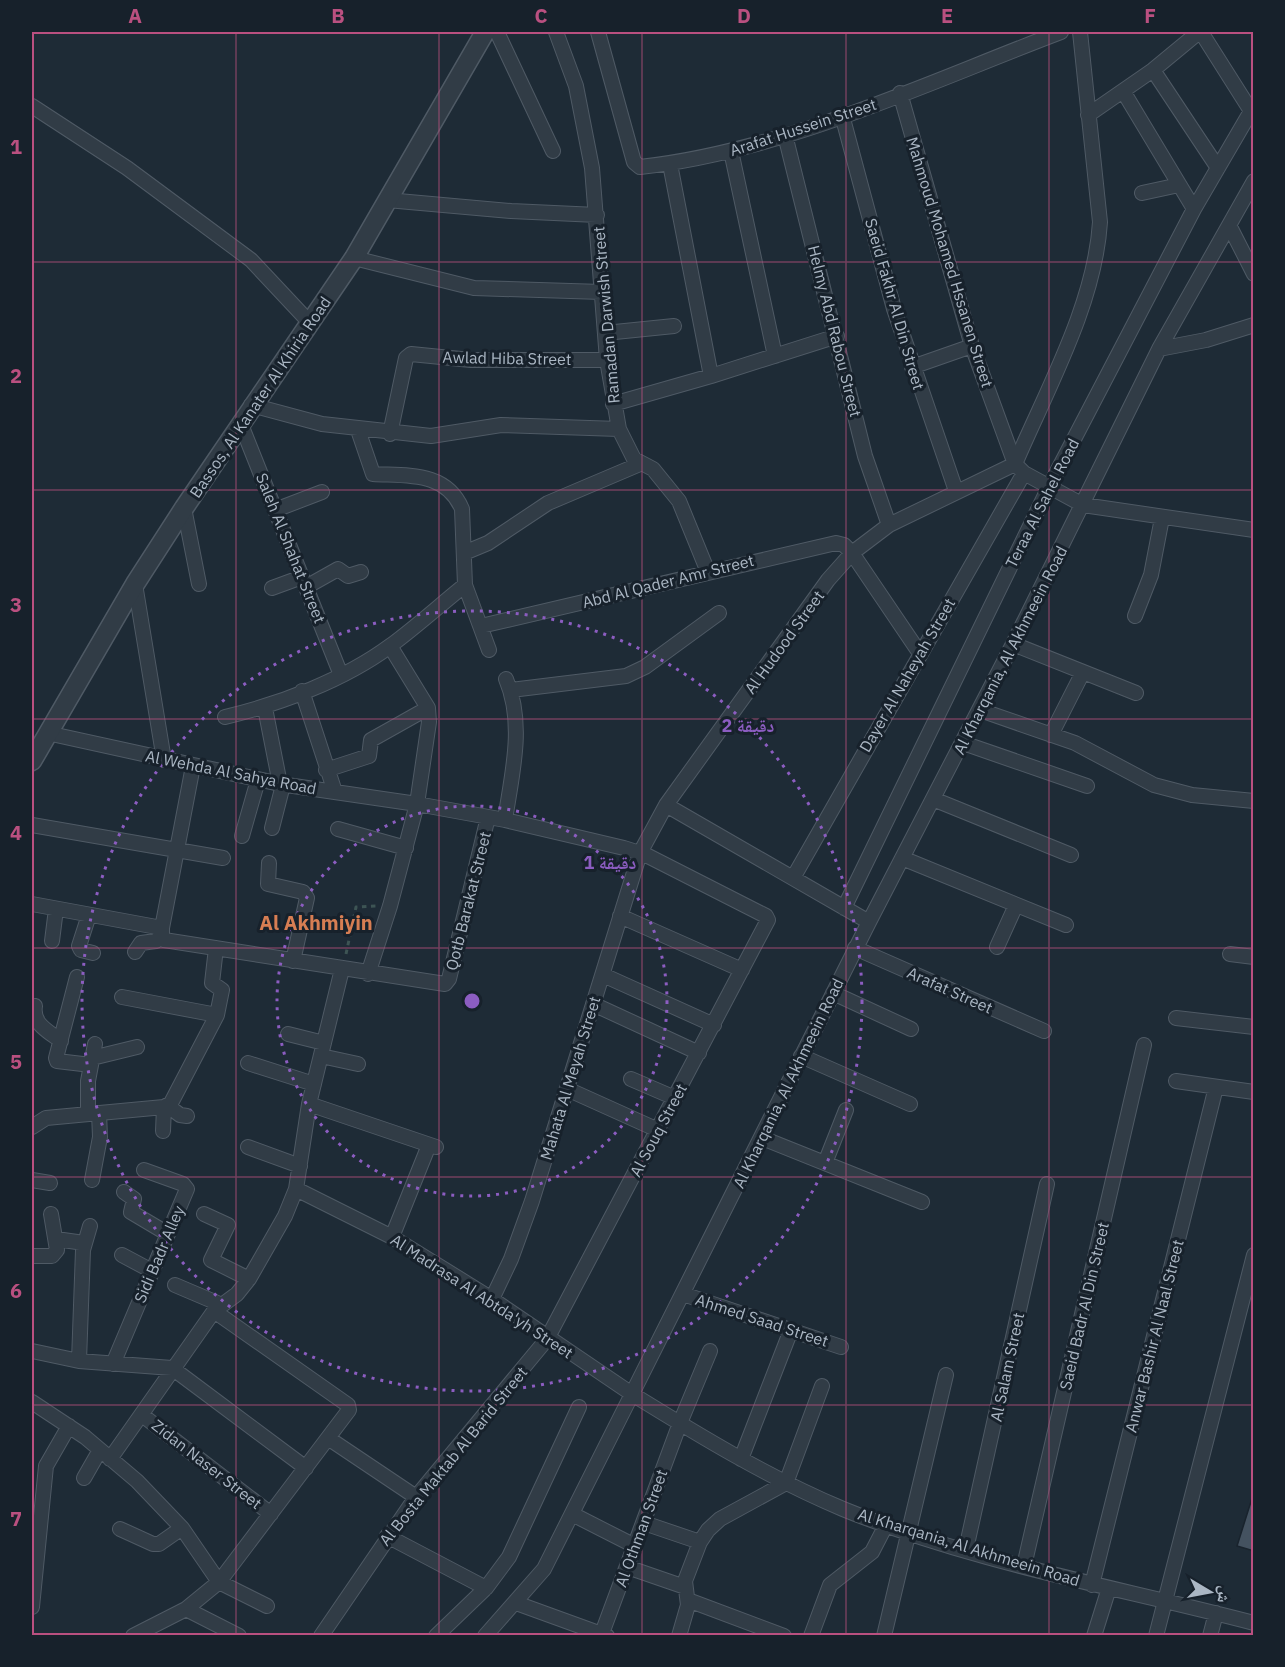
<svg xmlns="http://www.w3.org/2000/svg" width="1285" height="1667" font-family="'IBM Plex Sans','Noto Naskh Arabic',sans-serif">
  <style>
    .building { fill: #445260; stroke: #19232d; stroke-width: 1.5 }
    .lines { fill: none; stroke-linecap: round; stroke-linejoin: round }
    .minor-casing { stroke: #4f5a65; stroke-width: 16 }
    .tertiary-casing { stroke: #4f5a65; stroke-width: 21 }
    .path { stroke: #3d5454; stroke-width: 3; stroke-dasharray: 4.5 4.5; stroke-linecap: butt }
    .minor { stroke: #313c46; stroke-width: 14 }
    .tertiary { stroke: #313c46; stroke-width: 18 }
    .grid { fill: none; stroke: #ba5080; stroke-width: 1.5; stroke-opacity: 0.55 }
    .ring { fill: none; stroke: #8c5dc1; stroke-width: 3; stroke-dasharray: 3 6 }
    .labels { text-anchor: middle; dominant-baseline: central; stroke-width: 6; stroke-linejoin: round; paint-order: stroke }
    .street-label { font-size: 16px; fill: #abb7c4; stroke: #17212b }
    .quarter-label { font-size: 20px; font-weight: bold; fill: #d77e53; stroke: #17212b }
    .centre { fill: #8c5dc1; stroke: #17212b; stroke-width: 3 }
    .ring-label { font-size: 18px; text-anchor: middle; font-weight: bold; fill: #8c5dc1; stroke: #17212b; stroke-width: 6; stroke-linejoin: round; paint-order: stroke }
    .neatline { fill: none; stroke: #ba5080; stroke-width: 2 }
    .grid-label { font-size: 20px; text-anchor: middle; font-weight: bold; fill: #ba5080 }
  </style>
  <rect width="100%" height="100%" fill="#1e2b36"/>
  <path class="building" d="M1254,1492V1551L1237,1546Z"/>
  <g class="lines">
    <defs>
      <path id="minor" d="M497,32L553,151
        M556,32L576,86L592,168L607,360L619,429L634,459L653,469L679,501L708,572
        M598,32L634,162L640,167C785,151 926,83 1061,32
        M1201,32L1251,111
        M1153,70L1218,168
        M1123,91L1194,209
        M900,93L972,346L1015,464L1024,473L1083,505L1254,530
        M32,106L127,168L251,260L311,324
        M842,115L894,309L956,491
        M1088,115L1153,70L1199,32
        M785,135L865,456L889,525
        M731,151L775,356
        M670,164L711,376
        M1254,181L1159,349L1013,644L869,922L632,1394C700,1436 769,1478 843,1509C975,1563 1117,1587 1254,1623
        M1142,193L1179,185
        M387,200L511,211L597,215
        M1229,225L1254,274
        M354,258L474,288L602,292
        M605,333L674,326
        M1159,349L1206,340L1254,325
        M912,367L972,346
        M613,404L711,376L837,336
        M251,405L322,424L431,436L501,425L619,429
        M240,422L341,675
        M358,430L373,474C407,476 446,471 462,509L465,585L489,650
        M390,434L406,358L411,354L471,360H607
        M1015,464C1047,389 1095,304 1100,222L1080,32
        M184,508L199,584
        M275,510L322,492
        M464,553L488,543L548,503L640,464
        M135,584L164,760
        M306,587L338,569L348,576L361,572
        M272,588L302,577
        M1135,616L1151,575L1162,518
        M481,626L836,543L844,545L852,553L919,652
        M1013,644L1136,693
        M511,690L626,676L645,667L719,613
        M302,691L335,792
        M265,708L280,784
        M980,710L1075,743L1154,785L1192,795L1254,801
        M225,717C280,704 344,680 390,646C416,627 440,605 465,585
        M47,733L280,784L417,804L505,820L624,848L646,855L766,916L768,920L547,1339L416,1497L321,1636
        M1051,735L1083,672
        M963,743L1087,786
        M193,766L162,928V939L164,940L445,984L449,979L488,817
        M326,770L369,756L371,740L428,708
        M933,799L1071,855
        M666,805L869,922
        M505,820C512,773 525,724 506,679
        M32,825L223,858
        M272,828L283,785
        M338,829L406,848
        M242,836L258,780
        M902,858L1066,925
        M269,863L268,884L303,892L307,898L293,961
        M793,878L1024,473
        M32,904L162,928
        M844,908L1049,487L1194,209L1254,106
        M89,915L79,946L81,950L93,953
        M620,916L742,970
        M52,941L56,909
        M997,947L1016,905
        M855,948L1044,1031
        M135,952L141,943L156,941L161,936
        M1230,954L1254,957
        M368,974L390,906L417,804L429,722L428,708L390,646
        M603,975L714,1025
        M77,977L56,1058L57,1061L91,1065
        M833,993L911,1029
        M122,997L217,1015
        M593,1004L699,1053
        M35,1006C32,1024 48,1031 61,1041
        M1176,1018L1254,1027
        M288,1034L324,1043
        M321,1056L358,1064
        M801,1056L910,1104
        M92,1058L137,1047
        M248,1063L314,1084
        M631,1079L675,1098
        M1176,1081L1254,1092
        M567,1089L658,1130
        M309,1104L436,1147
        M168,1106L180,1115L187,1116
        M88,1114V1081L95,1044
        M32,1127L46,1118L164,1107L171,1103L217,1015L222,990L212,983L216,948
        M163,1131L164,1107
        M762,1138L922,1202
        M248,1147L300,1166
        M825,1163L846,1110
        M32,1180L50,1183
        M92,1180L100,1137L99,1113
        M296,1189L392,1237L492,1299L632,1394L544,1569L485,1636
        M124,1192L134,1199L131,1212L168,1234
        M204,1214L228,1225L211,1260L249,1279
        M392,1237L429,1145
        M56,1239L84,1243
        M122,1255L152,1271
        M32,1256H52L57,1250L51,1214
        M175,1285L222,1305
        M683,1294L841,1347
        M492,1299L511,1259L532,1201L640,853L666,805L828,580L852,553L889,525L1015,464
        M32,1351L79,1361L172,1368L306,1468
        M79,1361L83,1250L90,1226
        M113,1364L187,1189L183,1184L144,1170
        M32,1402L85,1437L137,1481L182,1528L219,1582L267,1606
        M142,1415L271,1514
        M328,1438L416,1497
        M110,1459L214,1311L237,1294L249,1279L285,1216L296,1189L309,1104L342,969
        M741,1459L791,1330
        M84,1478L100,1450
        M572,1514L635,1546
        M644,1523L700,1542
        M120,1529L153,1544H159L182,1528
        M387,1536L486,1588
        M966,1549L1047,1184
        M1024,1566L1144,1045
        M627,1567L685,1587
        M1092,1585L1216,1087
        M688,1600L784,1636
        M516,1603L607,1636
        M32,1607L46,1466L69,1426
        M186,1609L239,1636
        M133,1636L186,1609L219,1582L349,1410L348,1405L214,1311
        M436,1636L486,1588L509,1557L579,1407
        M601,1636L680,1423L710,1351
        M679,1636L688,1605L685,1581L700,1542L708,1530L720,1519L786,1483L822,1386
        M811,1636L830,1585L872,1552L886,1525
        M884,1636L946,1375
        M1094,1636L1109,1588
        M1156,1636L1254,1255
        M1210,1636L1216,1613"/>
      <path id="tertiary" d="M32,761L135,584L184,508L354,258L485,32"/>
    </defs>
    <use href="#minor" class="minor-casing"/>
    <use href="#tertiary" class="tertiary-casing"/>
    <path class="path" d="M346,954L356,907L377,906"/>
    <use href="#minor" class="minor"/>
    <use href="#tertiary" class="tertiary"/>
  </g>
  <path class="grid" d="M236,32V1636M439,32V1636M642,32V1636M846,32V1636M1049,32V1636M32,262H1254M32,490H1254M32,719H1254M32,948H1254M32,1177H1254M32,1405H1254"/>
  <g class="ring">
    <circle cx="472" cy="1001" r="195"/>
    <circle cx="472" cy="1001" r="390"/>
  </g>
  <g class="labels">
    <g class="street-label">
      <text transform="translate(803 127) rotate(-18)">Arafat Hussein Street</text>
      <text transform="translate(950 262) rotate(73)">Mahmoud Mohamed Hssanen Street</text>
      <text transform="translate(895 304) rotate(74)">Saeid Fakhr Al Din Street</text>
      <text transform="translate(606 315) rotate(-95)">Ramadan Darwish Street</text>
      <text transform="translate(835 331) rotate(76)">Helmy Abd Rabou Street</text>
      <text transform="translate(507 358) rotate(1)">Awlad Hiba Street</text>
      <text transform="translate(260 397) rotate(-56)">Bassos, Al Kanater Al Khiria Road</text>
      <text transform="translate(1042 503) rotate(-63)">Teraa Al Sahel Road</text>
      <text transform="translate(291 548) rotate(68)">Saleh Al Shahat Street</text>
      <text transform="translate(668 581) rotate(-14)">Abd Al Qader Amr Street</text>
      <text transform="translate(784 642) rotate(-54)">Al Hudood Street</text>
      <text transform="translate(1010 650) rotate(-63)">Al Kharqania, Al Akhmeein Road</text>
      <text transform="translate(907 675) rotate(-60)">Dayer Al Naheyah Street</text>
      <text transform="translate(231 772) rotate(11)">Al Wehda Al Sahya Road</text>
      <text transform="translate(468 901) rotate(-76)">Qotb Barakat Street</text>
      <text transform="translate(950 990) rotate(24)">Arafat Street</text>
      <text transform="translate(570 1078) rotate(-73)">Mahata Al Meyah Street</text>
      <text transform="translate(788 1083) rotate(-64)">Al Kharqania, Al Akhmeein Road</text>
      <text transform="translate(658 1130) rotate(-62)">Al Souq Street</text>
      <text transform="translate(159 1254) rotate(-67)">Sidi Badr Alley</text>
      <text transform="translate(482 1296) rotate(33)">Al Madrasa Al Abtda'yh Street</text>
      <text transform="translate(1084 1306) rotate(-77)">Saeid Badr Al Din Street</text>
      <text transform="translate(762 1320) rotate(18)">Ahmed Saad Street</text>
      <text transform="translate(1154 1336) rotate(-76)">Anwar Bashir Al Naal Street</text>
      <text transform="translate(1007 1367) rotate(-78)">Al Salam Street</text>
      <text transform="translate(453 1456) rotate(-51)">Al Bosta Maktab Al Barid Street</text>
      <text transform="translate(207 1464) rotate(38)">Zidan Naser Street</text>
      <text transform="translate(641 1528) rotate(-70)">Al Othman Street</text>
      <text transform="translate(969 1547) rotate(17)">Al Kharqania, Al Akhmeein Road</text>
    </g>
    <g class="quarter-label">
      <text x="316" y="922">Al Akhmiyin</text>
    </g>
  </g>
  <circle cx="472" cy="1001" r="9" class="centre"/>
  <g class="ring-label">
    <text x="748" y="732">2 دقيقة</text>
    <text x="610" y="869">1 دقيقة</text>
  </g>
  <rect width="1285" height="1667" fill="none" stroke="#17212b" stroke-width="66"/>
  <g transform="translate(1210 1592) rotate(100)" stroke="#17212b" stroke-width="4.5" paint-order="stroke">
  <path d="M0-4.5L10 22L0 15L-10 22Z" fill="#abb7c4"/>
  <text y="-9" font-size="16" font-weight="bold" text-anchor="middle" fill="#abb7c4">ش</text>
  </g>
  <rect x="33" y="33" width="1219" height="1601" class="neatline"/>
  <g class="grid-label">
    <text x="135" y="23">A</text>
    <text x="338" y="23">B</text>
    <text x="541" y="23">C</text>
    <text x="744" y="23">D</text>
    <text x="947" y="23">E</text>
    <text x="1150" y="23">F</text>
    <text x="16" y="154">1</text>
    <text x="16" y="383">2</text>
    <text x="16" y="612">3</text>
    <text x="16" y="840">4</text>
    <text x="16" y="1069">5</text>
    <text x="16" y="1298">6</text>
    <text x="16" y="1526">7</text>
  </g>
</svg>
